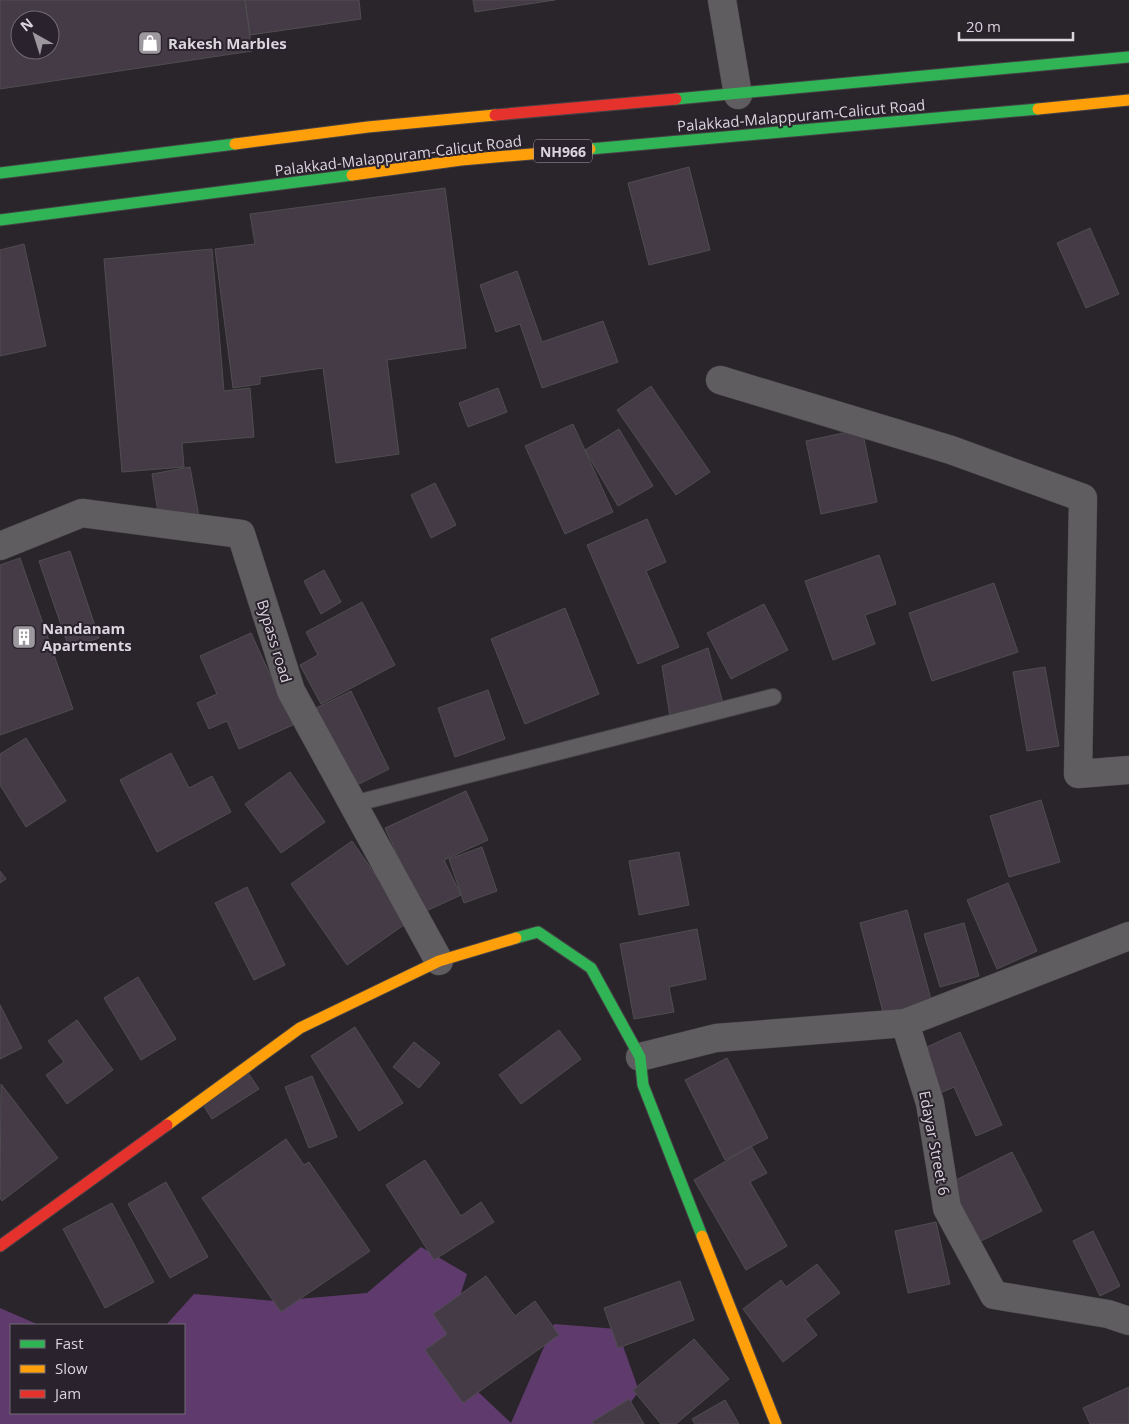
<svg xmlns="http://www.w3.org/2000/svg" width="1129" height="1424" font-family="'Open Sans',sans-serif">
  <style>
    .forest { fill: #5f3b6d }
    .building { fill: #443b47; stroke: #504d51; fill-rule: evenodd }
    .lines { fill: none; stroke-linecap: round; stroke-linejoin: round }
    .lane-casing { stroke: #464247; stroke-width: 18 }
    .street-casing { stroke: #464247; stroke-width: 29 }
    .fast-casing { stroke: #464247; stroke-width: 13 }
    .slow-casing { stroke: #464247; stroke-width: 13 }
    .jam-casing { stroke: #464247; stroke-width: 13 }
    .lane { stroke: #605d61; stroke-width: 16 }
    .street { stroke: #605d61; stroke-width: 28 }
    .fast { stroke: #30b455; stroke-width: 11 }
    .slow { stroke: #ff9f0a; stroke-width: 11 }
    .jam { stroke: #e5322d; stroke-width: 11 }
    .labels { text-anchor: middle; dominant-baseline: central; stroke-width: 4; stroke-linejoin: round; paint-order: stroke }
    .shield { fill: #2a222d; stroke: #a69fa8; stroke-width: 1 }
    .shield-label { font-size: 14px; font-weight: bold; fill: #dbd5dd }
    .poi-label { font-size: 15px; font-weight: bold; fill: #dbd5dd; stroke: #2a222d; text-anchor: start }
    .street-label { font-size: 15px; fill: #dbd5dd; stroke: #2a222d }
  </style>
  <rect width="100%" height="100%" fill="#29252a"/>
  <path class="forest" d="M421,1247L467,1274L450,1328L458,1373L511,1423L554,1324L617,1329L639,1391L615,1424H0V1308L39,1325H11V1413H184V1325H166L194,1294L275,1301L367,1293Z"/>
  <path class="building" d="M0,0H245L252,51L0,89ZM20,20H50V50H20Z
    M245,0H359L361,19L250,35Z
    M473,0H555L475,12Z
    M689,167L710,250L649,265L628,183Z
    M445,188L466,348L387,360L399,454L336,463L323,368L260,377V384L233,388L215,249L255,244L250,214Z
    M1090,228L1119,294L1086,308L1057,243Z
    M24,244L46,346L0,356V250Z
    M212,249L224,391L250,388L254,437L182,443L184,467L122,472L104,259Z
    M517,271L542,342L603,321L618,362L542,388L520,324L496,332L480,285Z
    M651,386L710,472L676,495L617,410Z
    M498,388L507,412L468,427L459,403Z
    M573,424L613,512L565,534L525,446Z
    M619,429L653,486L618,506L585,450Z
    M862,429L877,502L821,514L806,441Z
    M190,467L200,522L159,519L152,474Z
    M435,483L456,525L431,538L411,495Z
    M647,519L666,562L646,571L679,647L638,664L587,545Z
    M70,551L99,638L69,648L39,561Z
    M879,555L896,604L865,615L875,644L833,660L805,581Z
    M20,558L73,709L0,735V565Z
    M324,570L341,602L321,614L304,581Z
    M994,583L1018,652L932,681L909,613Z
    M362,602L395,665L321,704L300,665L318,655L306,632Z
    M764,604L788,650L731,679L707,633Z
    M565,608L599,694L525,724L491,639Z
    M251,633L293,725L239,749L227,721L209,729L197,703L217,694L200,656Z
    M708,648L724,707L671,723L662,666Z
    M1045,667L1059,746L1027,751L1013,672Z
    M488,690L505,739L455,757L438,708Z
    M351,691L389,769L351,788L312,710Z
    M26,738L66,801L26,827L0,785V754Z
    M171,753L189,788L212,776L231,812L157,852L120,780Z
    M290,772L325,822L281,853L245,804Z
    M466,791L488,840L444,860L461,895L424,912L385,828Z
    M1041,800L1060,862L1009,877L990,816Z
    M352,841L408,922L347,965L291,884Z
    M482,847L497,891L464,903L449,859Z
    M679,852L689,905L639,915L629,861Z
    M0,871L6,879L0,883Z
    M1008,883L1037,951L997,969L967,900Z
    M247,887L285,965L254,980L215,903Z
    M907,910L932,1003L884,1016L860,923Z
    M964,923L979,976L940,987L924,934Z
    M697,929L706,979L669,987L674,1012L634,1019L620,944Z
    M138,977L176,1039L141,1060L104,998Z
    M0,1005L22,1048L0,1059Z
    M77,1020L113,1070L67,1104L46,1075L64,1062L48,1041Z
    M355,1027L403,1103L359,1131L311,1056Z
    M559,1030L581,1059L521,1104L499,1075Z
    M960,1032L1002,1125L976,1136L954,1087L938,1094L918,1051Z
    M414,1042L440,1063L419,1088L393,1067Z
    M727,1058L768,1138L725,1160L685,1080Z
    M244,1067L259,1089L212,1119L198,1097Z
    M312,1076L337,1137L309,1148L285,1087Z
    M1,1084L58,1158L2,1201L0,1198Z
    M286,1139L304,1165L309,1162L370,1251L281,1312L202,1198Z
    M751,1146L767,1173L750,1182L787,1246L746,1270L694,1180Z
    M1012,1152L1042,1211L979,1242L950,1183Z
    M425,1160L461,1216L481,1202L494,1222L434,1260L386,1185Z
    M166,1182L208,1257L170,1278L128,1204Z
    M112,1203L154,1282L105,1308L63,1229Z
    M936,1222L950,1284L908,1293L895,1231Z
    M1093,1231L1120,1286L1100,1296L1073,1241Z
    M817,1264L840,1293L805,1319L817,1335L783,1362L743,1309L781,1280L786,1287Z
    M486,1276L515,1316L535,1301L559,1335L463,1403L425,1350L447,1334L433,1314Z
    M680,1281L694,1320L618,1348L604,1308Z
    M694,1339L729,1379L676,1424H661L633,1390Z
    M1129,1387V1424H1090L1083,1408Z
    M629,1399L644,1424H594L592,1422Z
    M725,1400L739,1424H695L692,1419Z"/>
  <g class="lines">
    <defs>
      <path id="lane" d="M353,804L773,697"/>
      <path id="street" d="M722,0L738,95
        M720,380L951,450L1083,498L1078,774L1129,770
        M0,546L82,513L241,534L291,691L439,961
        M905,1023L1129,936
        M640,1057L716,1038L905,1023L930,1103L947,1208L994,1295L1108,1314L1129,1321"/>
      <path id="fast" d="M676,99L1129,57
        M590,149L1038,109
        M0,173L235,144
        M0,220L352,175
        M516,938L538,932L591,968L640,1057L643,1085L702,1236"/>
      <path id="slow" d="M1038,109L1129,100
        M235,144L368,127L495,115
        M352,175L461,160L590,149
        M167,1125L300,1028L439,961L516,938
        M702,1236L776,1424"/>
      <path id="jam" d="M495,115L676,99
        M0,1246L167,1125"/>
    </defs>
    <use href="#lane" class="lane-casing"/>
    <use href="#street" class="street-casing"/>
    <use href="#fast" class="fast-casing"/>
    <use href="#slow" class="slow-casing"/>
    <use href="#jam" class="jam-casing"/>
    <use href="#lane" class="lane"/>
    <use href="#street" class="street"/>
    <use href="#fast" class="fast"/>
    <use href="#slow" class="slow"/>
    <use href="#jam" class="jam"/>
  </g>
  <defs>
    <symbol id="shop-square" viewBox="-11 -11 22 22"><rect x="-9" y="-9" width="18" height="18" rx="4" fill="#9d979e" stroke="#2a222d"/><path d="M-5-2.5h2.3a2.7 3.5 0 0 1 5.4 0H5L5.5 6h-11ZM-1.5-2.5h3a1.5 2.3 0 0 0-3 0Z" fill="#fff"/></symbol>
    <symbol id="building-square" viewBox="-11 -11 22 22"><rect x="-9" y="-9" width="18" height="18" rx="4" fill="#9d979e" stroke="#2a222d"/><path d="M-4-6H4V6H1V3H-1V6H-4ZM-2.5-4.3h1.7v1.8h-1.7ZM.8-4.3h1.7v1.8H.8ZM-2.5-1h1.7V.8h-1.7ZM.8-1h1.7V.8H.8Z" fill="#fff"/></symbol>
  </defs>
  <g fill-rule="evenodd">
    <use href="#shop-square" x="136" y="29" width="28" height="28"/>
    <use href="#building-square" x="10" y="623" width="28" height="28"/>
  </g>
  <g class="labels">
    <rect class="shield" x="534" y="139.5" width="58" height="23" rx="4"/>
    <g class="shield-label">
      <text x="563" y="151">NH966</text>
    </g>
    <g class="poi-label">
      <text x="168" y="43">Rakesh Marbles</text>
      <text x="42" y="628">Nandanam<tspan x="42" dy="17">Apartments</tspan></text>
    </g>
    <g class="street-label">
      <text transform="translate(801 115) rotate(-5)">Palakkad-Malappuram-Calicut Road</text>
      <text transform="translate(398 155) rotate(-7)">Palakkad-Malappuram-Calicut Road</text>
      <text transform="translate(275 641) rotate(73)">Bypass road</text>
      <text transform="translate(935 1143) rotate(79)">Edayar Street 6</text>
    </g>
  </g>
  <rect x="10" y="1324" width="175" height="90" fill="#2a222d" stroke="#716a73"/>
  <rect x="20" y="1340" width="25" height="8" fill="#30b455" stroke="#716a73"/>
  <text x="55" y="1349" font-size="15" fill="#dbd5dd">Fast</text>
  <rect x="20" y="1365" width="25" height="8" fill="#ff9f0a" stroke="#716a73"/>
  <text x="55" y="1374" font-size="15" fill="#dbd5dd">Slow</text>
  <rect x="20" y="1390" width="25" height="8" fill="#e5322d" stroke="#716a73"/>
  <text x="55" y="1399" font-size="15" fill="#dbd5dd">Jam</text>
  <g transform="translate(35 35) rotate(321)"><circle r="24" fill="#2a222d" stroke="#716a73"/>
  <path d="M0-4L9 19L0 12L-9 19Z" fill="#9d979e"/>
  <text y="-8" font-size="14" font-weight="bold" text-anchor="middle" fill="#dbd5dd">N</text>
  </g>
  <path d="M959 32v8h114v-8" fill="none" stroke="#dbd5dd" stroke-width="2.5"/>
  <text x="966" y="32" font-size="15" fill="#dbd5dd" stroke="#2a222d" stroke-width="4" paint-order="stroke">20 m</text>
</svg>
